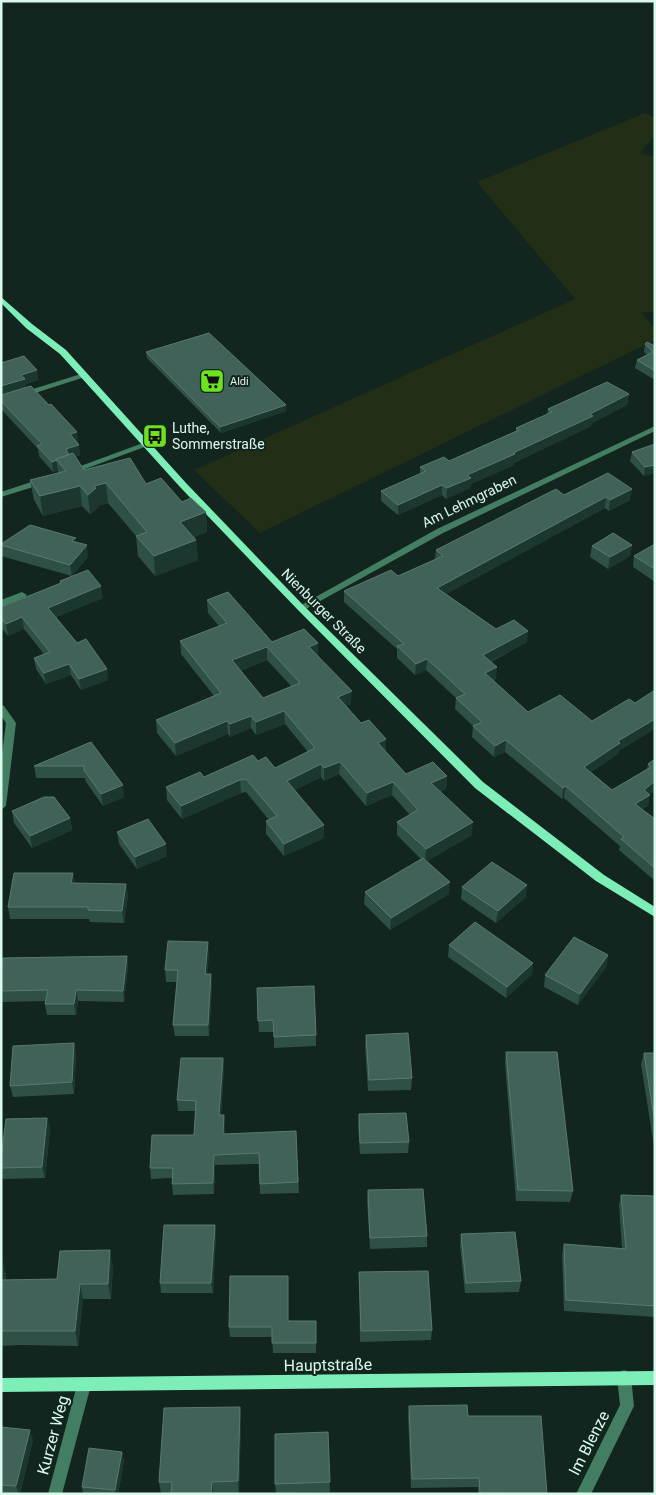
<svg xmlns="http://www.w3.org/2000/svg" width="656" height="1495" font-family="Roboto,sans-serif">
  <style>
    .green { fill: #232e16 }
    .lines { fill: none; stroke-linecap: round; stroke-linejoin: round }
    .street { fill: #437e63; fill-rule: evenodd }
    .secondary { fill: #7eeeb9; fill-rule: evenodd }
    .wall { fill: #2e5046; fill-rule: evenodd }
    .shaded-wall { fill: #1b372f }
    .building { fill: #416258; stroke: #597a6f; fill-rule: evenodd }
    .labels { text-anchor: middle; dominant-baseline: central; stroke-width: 4; stroke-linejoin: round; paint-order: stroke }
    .far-poi-label { font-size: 11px; fill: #dbfaee; stroke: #12251f; text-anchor: start }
    .poi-label { font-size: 14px; fill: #dbfaee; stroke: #12251f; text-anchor: start }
    .street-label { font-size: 14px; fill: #dbfaee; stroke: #12251f }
    .near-street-label { font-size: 16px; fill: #dbfaee; stroke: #12251f }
  </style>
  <rect width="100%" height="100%" fill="#12251f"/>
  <path class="green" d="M645,113L655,118V135L640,153L655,157V312H641L655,329V340L260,533L194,470L575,299L477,182Z"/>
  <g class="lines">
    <path class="street" d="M81,374H84L88,376L1,404V399Z
      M655,426V431L443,533L304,610L301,611L296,608L437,529Z
      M143,443H146L150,445L74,473L71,474L67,471Z
      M43,478L47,481L46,483L1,497V492Z
      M22,592L27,595L25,597L1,607V600Z
      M1,705L4,706L16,723L6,806L1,810V762L6,723L1,716Z
      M624,1370L629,1372L631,1377L634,1406L591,1494H576L620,1405L617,1377L619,1372Z
      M84,1378L89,1380L91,1385L62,1494H48L77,1385L79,1380Z"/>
    <path class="secondary" d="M1,297L32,324L66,350L186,483L304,606L483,782L604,875L655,907V917L596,881L475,788L298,610L180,487L60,354L26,328L1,303Z
      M655,1371V1385L1,1392V1378Z"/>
  </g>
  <path class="wall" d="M645,344L655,346V380L635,368L637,360L647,355L644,352Z
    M146,352L286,405V411L221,433L147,358Z
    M37,370L38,380L26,384V387L78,442L80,455L75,457L84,470L146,484L206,512L207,532L194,537L196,540L198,560L155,576L138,556L136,536L108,503L98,506V508L90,514L82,506L43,516L34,500L30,480L58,473V470L53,472L39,456L38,449L1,409V401Z
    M629,394L627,405L592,423L591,426L514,463V465L471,484L470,488L446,499L442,495L398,515L381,501V491L420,474V467L449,461L516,431V428L547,415L548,409Z
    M655,444V473L644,476L630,461L632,452Z
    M608,473L630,500L609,511L605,508L446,594L496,629L527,642L491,662L496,679L493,680L528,712L619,751L618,754L591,772L612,790L647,769L648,764L655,759L648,806L642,809L655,819V881L619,850L620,846L564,798L562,799L505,752L494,757L472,737L473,726L455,709L456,698L426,670L415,675L397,658V649L344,602V591L398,576L435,559L436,550L564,495Z
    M76,542L88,557L72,576L1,556V544Z
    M655,544V582L633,567L634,556Z
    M632,545L630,556L608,569L590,557L592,546Z
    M60,581L103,598L56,617L108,680L81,690L71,675L46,684L36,669L34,658L44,654L24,629L8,636L1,627V607L60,584Z
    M207,600L272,642L318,643V656L351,704L346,706L406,774L447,776L446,789L440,792L472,835L427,861L449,894L390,930L364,904L365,892L421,859L397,835V822L410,815L392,795L366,806L339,774L324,781L321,777L295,790L324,838L284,856L266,834V821L269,820L246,792L241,793L182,819L167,800L166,787L204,777L258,761L275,768L308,752L285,724L256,735L251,728L230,737L228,734L176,756L157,733L156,720L214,696L181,654L180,641L219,626L208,613ZM267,660L291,686L263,698L240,671Z
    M91,742L124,797L103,806L86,782L85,778H36L34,766Z
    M12,811L70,818L72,830L32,848L14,823Z
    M117,832L167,856L137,869L119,844Z
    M74,884H126L128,896L124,923L90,922L89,919H10L8,907Z
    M462,887L526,897L496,923L461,899Z
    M449,945L533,963L532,974L506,998L448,957Z
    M209,953L207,974L212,986L209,1036H175L173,1025L177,982H166L165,970Z
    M608,955L606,967L578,1005L544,987L545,975Z
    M127,956L128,967L124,1002L78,1001L76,1015H47L45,1004L46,1001L1,1002V967Z
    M257,988L316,1035V1046L274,1048V1032H259Z
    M366,1035L412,1078L411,1090L368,1091L365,1046Z
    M74,1043L76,1054L74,1094L13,1097L10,1086Z
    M506,1052L573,1191L570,1202L516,1201L505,1063Z
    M644,1053H655V1153L641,1064Z
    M223,1058L224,1069L221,1115H224L225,1134L296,1131L299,1193L260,1194L259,1164L215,1165L214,1194L173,1195L172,1184V1178L151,1179L150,1168L194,1135L196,1111H178L177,1100Z
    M359,1114L409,1142L408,1153L360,1154L358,1125Z
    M47,1118L50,1129L45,1178L3,1179L1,1172V1159Z
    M368,1190L427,1236V1247L370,1249L367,1201Z
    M621,1195L655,1196V1317L564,1311L562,1255L564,1244L622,1248L619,1205Z
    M215,1225L216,1235L213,1293H161L160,1283Z
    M461,1234L521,1281L519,1292L465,1293L460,1245Z
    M1,1260H2L6,1275V1280L57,1279L113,1266L111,1299H83L78,1346L20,1345L1,1346Z
    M359,1272L432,1330L431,1340L360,1342Z
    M288,1321H316V1353H273L272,1337H230L229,1327Z
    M409,1406L468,1416L547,1494H478V1487L411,1488L408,1416Z
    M240,1407L241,1420L239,1494H161L159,1482Z
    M1,1427L33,1440L20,1494H1Z
    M328,1432L330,1492L276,1493L275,1484Z
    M122,1452L124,1461L118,1494H83L82,1487Z"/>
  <path class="shaded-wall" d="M37,370L38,380L26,384V389L1,397V386L21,375Z
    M629,394L627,405L592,423L591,426L514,463V465L471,484L470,488L446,499L447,488L467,475L513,453Z
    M286,405V411L221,433L220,427Z
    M77,432L78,442L71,445L70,434Z
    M79,445L80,455L70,459L66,449Z
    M56,460L58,470L53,472L52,462Z
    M655,465V473L644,476L645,467Z
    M106,483L108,503L98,506V508L90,514L88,495L94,486Z
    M442,485V495L398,515V505Z
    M80,486L82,506L43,516L40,496Z
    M632,489L630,500L609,511L610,500Z
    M606,497L605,508L437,599V588Z
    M206,512L207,532L182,542L180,522Z
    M196,540L198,560L155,576L154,556Z
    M87,545L88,557L72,576L70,565Z
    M632,545L630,556L608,569L610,557Z
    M101,586L103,598L50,619L48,608Z
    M22,617L24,629L8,636L6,624Z
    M528,631L527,642L482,666L483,655Z
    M318,643V656L309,647Z
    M267,647V660L233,673L232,660Z
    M427,659L426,670L415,675L416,664Z
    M69,664L71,675L46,684L44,673Z
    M497,667L496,679L484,684L485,673Z
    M107,669L108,680L81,690L79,679Z
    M352,691L351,704L338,710V697Z
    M284,711L285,724L256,735V722Z
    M251,716V728L230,737V724Z
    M655,719V729L619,751L618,754L582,778L584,767L618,741Z
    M227,721L228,734L176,756L175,743Z
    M386,739V752L378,743Z
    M506,740L505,752L494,757L495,746Z
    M340,762L339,774L324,781V768Z
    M321,764V777L288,794L287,781Z
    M447,776L446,789L430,796L431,783Z
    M240,780L241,793L182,819L181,806Z
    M655,781V791L648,796L650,795L648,806L633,815L635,804L644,790Z
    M393,782L392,795L366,806L367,793Z
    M123,785L124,797L103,806L101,794Z
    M566,786L564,798L562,799L563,788Z
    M70,818L72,830L32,848L30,836Z
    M473,822L472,835L425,862L426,849Z
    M324,825V838L284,856V844Z
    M166,844L167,856L137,869L135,857Z
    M73,873L75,885L71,883Z
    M450,882L449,894L390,930L391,918Z
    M126,884L128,896L124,923L122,911Z
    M527,885L526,897L496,923L498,911Z
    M208,942L209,953L206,986L205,974Z
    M608,955L606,967L578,1005L580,994Z
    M127,956L128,967L124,1002L123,991Z
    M533,963L532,974L506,998L507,987Z
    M211,974L212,986L209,1036L208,1025Z
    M76,990L78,1001L76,1015L74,1004Z
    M74,1043L76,1054L74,1094L72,1082Z
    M223,1058L224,1069L220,1126L219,1115Z
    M224,1115L225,1126L224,1145L223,1134Z
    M47,1118L50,1129L45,1178L42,1167Z
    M214,1155L215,1165L214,1194L213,1183Z
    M215,1225L216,1235L213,1293L211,1283Z
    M110,1250L113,1266L111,1299L108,1284Z
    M2,1260L6,1275L4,1295L1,1285V1267Z
    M80,1284L83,1299L78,1346L75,1331Z
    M240,1407L241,1420L239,1494L238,1481Z
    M30,1430L33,1440L20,1494H19L16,1486Z
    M122,1452L124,1461L118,1494H116L115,1490Z
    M212,1482L213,1494H211Z"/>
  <path class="building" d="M209,333L286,405L220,427L146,352Z
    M647,342L655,346V371L637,360L653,352L645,344Z
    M24,356L37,370L21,375L25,379L1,386V363Z
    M607,382L629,394L590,414L593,416L513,453L515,454L467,475L471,478L447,488L442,485L398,505L381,491L426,471L420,467L444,457L449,461L519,430L516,428L552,412L548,409Z
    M31,386L49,405L51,404L77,432L70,434L79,445L66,449L69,455L56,459L57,460L52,462L37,446L42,444L1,401V395Z
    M655,444V465L645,467L632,452Z
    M73,453L84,470L130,458L146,484L161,478L182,502L191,498L206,512L180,522L196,540L154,556L136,536L147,532L106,483L94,486L96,488L88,495L80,486L40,496L30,480L66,471L56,459Z
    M608,473L632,489L610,500L606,497L437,588L496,629L514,620L528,631L483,655L497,667L485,673L528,712L560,695L592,721L629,699L635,703L655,690V719L618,741L620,743L584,767L612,790L651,767L648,764L655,759V781L644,790L650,795L635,804L655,819V868L621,839L624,837L566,786L563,788L506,740L495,746L473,726L482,722L456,698L465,694L427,659L416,664L397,646L404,644L344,591L391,570L398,576L443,556L436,550L556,489L564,495Z
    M30,525L76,538L72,541L87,545L70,565L1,545V544Z
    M613,533L632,545L610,557L592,546Z
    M655,544V569L634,556Z
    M88,570L101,586L48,608L77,643L86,639L107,669L79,679L69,664L44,673L34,658L50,652L22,617L6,624L1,618V607L61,583L60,581Z
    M228,592L272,642L304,629L318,643L309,647L352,691L338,697L361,723L369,720L386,739L378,743L406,774L433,762L447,776L431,783L473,822L426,849L397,822L418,810L393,782L367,793L340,762L324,768L321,764L287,781L324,825L284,844L266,821L277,816L246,779L240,780L181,806L166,787L200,772L204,777L253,755L258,761L266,757L275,768L315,748L284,711L256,722L251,716L230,724L227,721L175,743L156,720L221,693L180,641L227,623L207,600ZM267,647L300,683L263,698L232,660Z
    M91,742L123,785L101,794L84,770V766H34Z
    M44,797H54L70,818L30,836L12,811Z
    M148,819L166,844L135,857L117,832Z
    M423,858L450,882L391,918L365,892Z
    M492,862L527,885L498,911L462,887Z
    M14,873H73L71,883L126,884L122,911L88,910V907H8Z
    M475,922L533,963L507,987L449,945Z
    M574,937L608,955L580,994L545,975Z
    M168,941L208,942L205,974H211L208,1025H173L178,970H165Z
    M127,956L123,991L76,990L74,1004H45L48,990L1,991V967L3,958Z
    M314,986L316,1035L274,1037L273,1020L258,1021L257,988Z
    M408,1033L412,1078L369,1080L366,1035Z
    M74,1043L72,1082L10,1086L13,1046Z
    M506,1052H557L573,1191L518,1190Z
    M644,1053H655V1123Z
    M181,1058H223L219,1115H224L223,1134L296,1131L298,1182L260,1184L259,1153L214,1155L213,1183L172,1184L173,1168H150L152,1135H194L196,1101L177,1100Z
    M406,1113L409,1142L360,1143L359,1114Z
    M47,1118L42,1167L1,1168V1159L6,1119Z
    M423,1189L427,1236L370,1238L368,1190Z
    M621,1195L655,1196V1306L566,1300L564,1244L626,1249Z
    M164,1225H215L211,1283H160Z
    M515,1232L521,1281L466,1283L461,1234Z
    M110,1250L108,1284H80L75,1331H1V1280L57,1279L60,1251Z
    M428,1271L432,1330L361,1331L359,1272Z
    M230,1276H288V1321H316V1343H272V1327H229Z
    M467,1405L468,1416H541L547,1494L480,1493L479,1478L412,1479L409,1406Z
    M240,1407L238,1481L212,1482L211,1494H171L172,1482H159L164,1408Z
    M1,1427L30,1430L16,1486L1,1485Z
    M328,1432L330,1482L275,1484V1434Z
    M89,1448L122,1452L115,1490L82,1487Z"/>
  <defs>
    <symbol id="supermarket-square" viewBox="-11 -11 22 22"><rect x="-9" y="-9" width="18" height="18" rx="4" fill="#6de21f" stroke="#12251f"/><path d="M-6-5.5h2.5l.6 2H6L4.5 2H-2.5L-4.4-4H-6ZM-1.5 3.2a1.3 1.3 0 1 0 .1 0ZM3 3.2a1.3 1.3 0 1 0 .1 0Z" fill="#111"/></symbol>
    <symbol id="bus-square" viewBox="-11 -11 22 22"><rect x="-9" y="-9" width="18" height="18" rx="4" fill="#6de21f" stroke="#12251f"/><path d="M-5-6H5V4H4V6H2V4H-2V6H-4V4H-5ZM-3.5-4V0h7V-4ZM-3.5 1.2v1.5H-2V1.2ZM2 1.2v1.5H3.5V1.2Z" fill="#111"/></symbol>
  </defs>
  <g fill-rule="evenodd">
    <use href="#supermarket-square" x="198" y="367" width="28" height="28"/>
    <use href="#bus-square" x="141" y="422" width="28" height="28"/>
  </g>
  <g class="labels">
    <g class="far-poi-label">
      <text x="230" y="381">Aldi</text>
    </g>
    <g class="poi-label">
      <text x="172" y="428">Luthe,<tspan x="172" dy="16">Sommerstraße</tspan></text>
    </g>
    <g class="street-label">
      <text transform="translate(469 501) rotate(-26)">Am Lehmgraben</text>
      <text transform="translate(324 611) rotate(45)">Nienburger Straße</text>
    </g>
    <g class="near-street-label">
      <text transform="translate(328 1365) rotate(-1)">Hauptstraße</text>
      <text transform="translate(53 1435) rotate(-75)">Kurzer Weg</text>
      <text transform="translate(589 1443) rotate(-63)">Im Blenze</text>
    </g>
  </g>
  <rect width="656" height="1495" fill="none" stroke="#dbfaee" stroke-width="5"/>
</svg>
